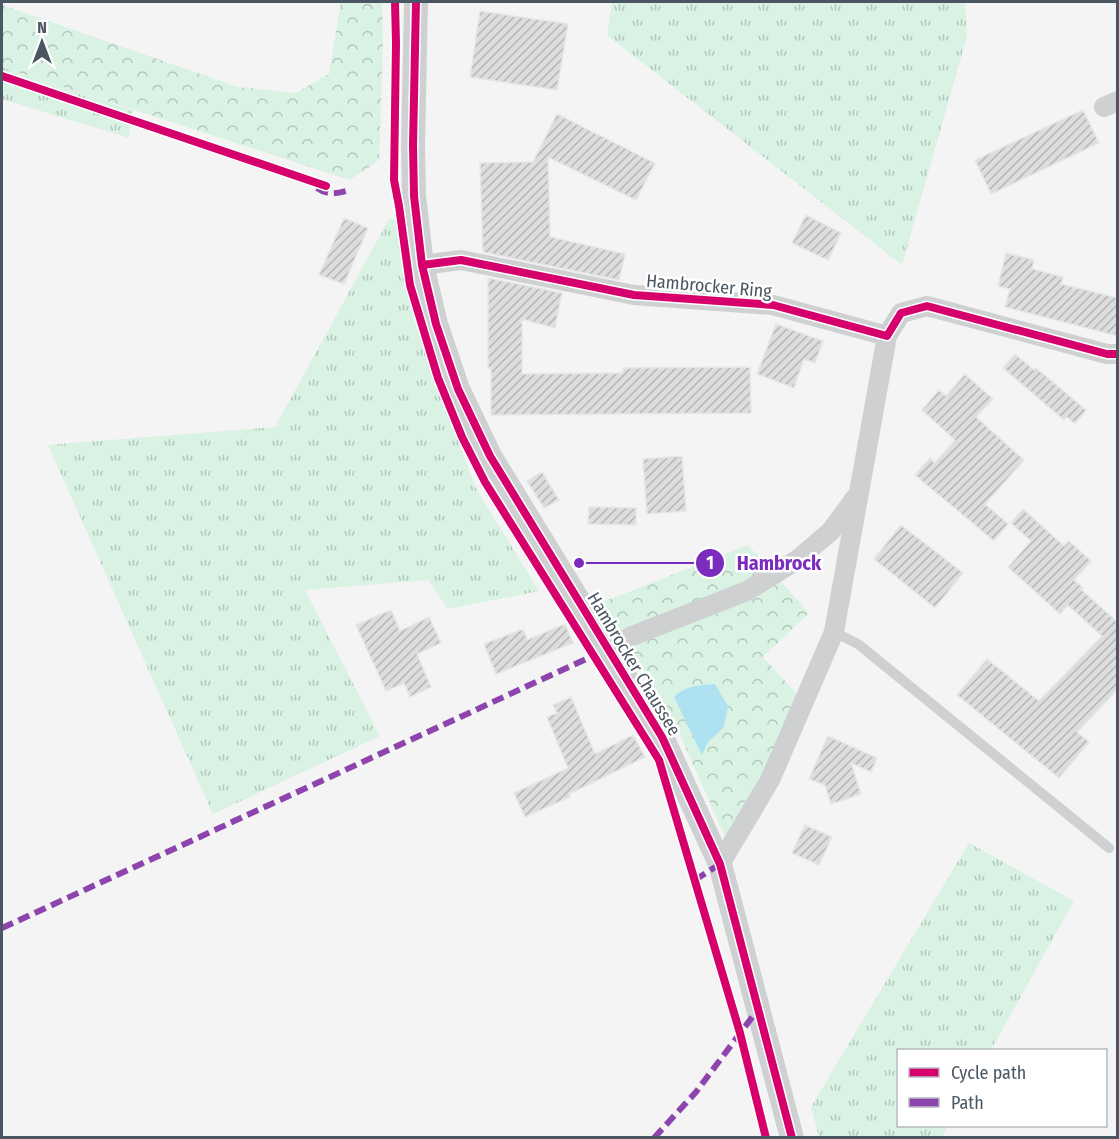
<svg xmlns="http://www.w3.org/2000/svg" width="1119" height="1139" font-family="'Fira Sans Condensed',sans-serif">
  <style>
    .grass { fill: url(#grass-tufts) }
    .forest { fill: url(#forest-crowns); fill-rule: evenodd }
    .water { fill: #aee2f0 }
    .building { fill: url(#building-hatch); stroke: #e5e6e7; stroke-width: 1.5 }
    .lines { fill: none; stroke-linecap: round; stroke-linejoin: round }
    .service { stroke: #ced0d2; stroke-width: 10 }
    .minor { stroke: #ced0d2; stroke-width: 20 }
    .tertiary { stroke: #ced0d2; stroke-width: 24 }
    .quiet { stroke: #8e44ad; stroke-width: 6; stroke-dasharray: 12 6; stroke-linecap: butt }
    .cycleway-casing { stroke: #fff; stroke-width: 11 }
    .cycleway { stroke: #d6006c; stroke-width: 8 }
    .labels { text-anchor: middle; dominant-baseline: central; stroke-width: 5; stroke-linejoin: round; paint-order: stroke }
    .street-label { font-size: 18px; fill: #4a5661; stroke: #fff }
    .leader { fill: none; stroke: #7b2cbf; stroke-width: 2 }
    .callout-dot { fill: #7b2cbf; stroke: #fff; stroke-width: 2 }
    .mark-label { font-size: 18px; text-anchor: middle; font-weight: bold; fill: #fff }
    .callout-label { font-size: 20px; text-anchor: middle; font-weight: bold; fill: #7b2cbf; stroke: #fff; stroke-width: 5; stroke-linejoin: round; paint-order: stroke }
  </style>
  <defs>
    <pattern id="grass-tufts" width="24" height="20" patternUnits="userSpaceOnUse" patternTransform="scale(1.5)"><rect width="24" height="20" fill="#d9f2e3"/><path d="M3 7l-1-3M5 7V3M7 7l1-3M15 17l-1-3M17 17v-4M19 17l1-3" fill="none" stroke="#b2c7bb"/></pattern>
    <pattern id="forest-crowns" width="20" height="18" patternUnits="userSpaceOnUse" patternTransform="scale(1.5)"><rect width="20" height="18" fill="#d9f2e3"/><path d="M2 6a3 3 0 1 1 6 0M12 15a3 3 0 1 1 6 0" fill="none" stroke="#b2c7bb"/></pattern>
    <pattern id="building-hatch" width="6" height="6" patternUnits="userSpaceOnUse" patternTransform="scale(1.5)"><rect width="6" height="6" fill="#ddddde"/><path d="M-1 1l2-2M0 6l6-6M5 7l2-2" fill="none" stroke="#b5b6b7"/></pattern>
  </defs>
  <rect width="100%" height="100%" fill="#f4f4f4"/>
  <path class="grass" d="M612,2H965L967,36L902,265L607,35Z
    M2,67L133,110L129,138L2,99Z
    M389,219H397L405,281L432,377L449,415L475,487L539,591L448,609L428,580L305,590L380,736L213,814L48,445L275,427Z
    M969,843L1074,901L991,1050H898V1126H948L942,1137H819L811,1107Z"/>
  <path class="forest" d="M341,2H382L383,47L379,160L350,180L2,67V5L238,87L296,93L329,74Z
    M748,545L809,613L763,657L799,696L766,776L727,841L676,726L603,602ZM714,684L724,727L708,742L702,754Z"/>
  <path class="water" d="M715,684L728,706L724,727L708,742L702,755L674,697C684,686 700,685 715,684Z"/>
  <path class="building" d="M480,11L568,24L557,90L470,77Z
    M1083,110L1099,143L991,194L975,160Z
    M557,114L655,163L636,200L548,157L550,237L625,254L619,280L483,252L480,163L533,162Z
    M806,215L841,233L828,260L792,243Z
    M344,218L368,228L344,284L319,275Z
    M1006,253L1034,260L1032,269L1063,277L1061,284L1118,298V336L1005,307L1010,289L998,286Z
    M488,278L562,293L555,328L522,319V374L623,373V368L750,367L751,413L491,415V368H488Z
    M776,324L823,341L815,363L804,359L794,388L757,374Z
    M1015,354L1034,370L1036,368L1086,410L1075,424L1067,417L1064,420L1003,368Z
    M965,374L993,399L976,417L1024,460L985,504L1008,524L994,541L915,475L930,458L935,463L955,440L922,410L939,390L946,396Z
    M682,456L686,511L647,514L643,459Z
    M542,472L559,500L544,508L527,481Z
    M589,507L636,508V525L588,524Z
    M1023,509L1064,546L1069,541L1091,561L1074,580L1083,588L1082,590L1116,621L1118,619V689L1077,732L1089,742L1059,778L957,695L987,659L1039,701L1102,636L1068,605L1060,614L1008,567L1031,541L1011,523Z
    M901,525L963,573L935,608L874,559Z
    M391,610L400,631L429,617L441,643L417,654L431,687L410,697L404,683L386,691L356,625Z
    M565,624L573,643L496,674L484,644L523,629L527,640Z
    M571,697L595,754L633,735L645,757L569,794L570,797L525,817L514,793L568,768L547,717L557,713L553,705Z
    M828,736L877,758L871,772L851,763L861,794L831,804L825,785L809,779Z
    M805,825L832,837L819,865L792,853Z"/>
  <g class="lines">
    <path class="service" d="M834,632L858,644L1109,848"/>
    <path class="minor" d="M1104,107L1118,101
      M422,265L461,260L634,295L773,305L887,336
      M607,649L632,636L747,591L797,560L831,531L856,497
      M720,864L770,780L834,632L887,336L901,313L927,306L1107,354H1118"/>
    <path class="tertiary" d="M416,2L413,145L414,196L422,265L436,324L458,389L490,456L662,737L720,864L792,1138"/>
    <path class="quiet" d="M317,188C327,195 335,194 346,191
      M695,880L720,864
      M2,928L597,654
      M654,1138L696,1092L759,1008"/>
    <defs>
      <path id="cycleway" d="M395,2L396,43L394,180L399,206L410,285L438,378L462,437L485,482L659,760L740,1033L766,1138
        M416,2L413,145L414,196L422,265L436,324L458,389L490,456L662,737L720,864L792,1138
        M2,76L326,186
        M422,265L461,260L634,295L773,305L887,336L901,313L927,306L1107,354H1118"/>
    </defs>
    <use href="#cycleway" class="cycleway-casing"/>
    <use href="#cycleway" class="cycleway"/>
  </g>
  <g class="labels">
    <g class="street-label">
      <text transform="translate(709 286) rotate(5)">Hambrocker Ring</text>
      <text transform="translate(634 664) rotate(59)">Hambrocker Chaussee</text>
    </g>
  </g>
  <path class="leader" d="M579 563L710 563"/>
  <g class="callout-dot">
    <circle cx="579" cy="563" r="6"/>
    <circle cx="710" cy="563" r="15"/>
  </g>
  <g class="mark-label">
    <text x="710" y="569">1</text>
  </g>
  <g class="callout-label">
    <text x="779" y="570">Hambrock</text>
  </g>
  <rect width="1119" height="1139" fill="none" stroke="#4a5661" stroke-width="6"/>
  <rect x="897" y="1049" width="210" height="78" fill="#ffffff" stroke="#b7bbc0" stroke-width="1.5"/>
  <rect x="909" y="1068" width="30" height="9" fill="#d6006c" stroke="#b7bbc0" stroke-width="1.5"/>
  <text x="951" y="1079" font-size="18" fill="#4a5661">Cycle path</text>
  <rect x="909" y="1098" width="30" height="9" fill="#8e44ad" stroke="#b7bbc0" stroke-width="1.5"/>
  <text x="951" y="1109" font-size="18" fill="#4a5661">Path</text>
  <g transform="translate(42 42)" stroke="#ffffff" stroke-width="4.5" paint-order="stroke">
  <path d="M0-4.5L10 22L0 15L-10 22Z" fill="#4a5661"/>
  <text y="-9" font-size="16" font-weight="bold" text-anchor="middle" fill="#4a5661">N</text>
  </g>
</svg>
